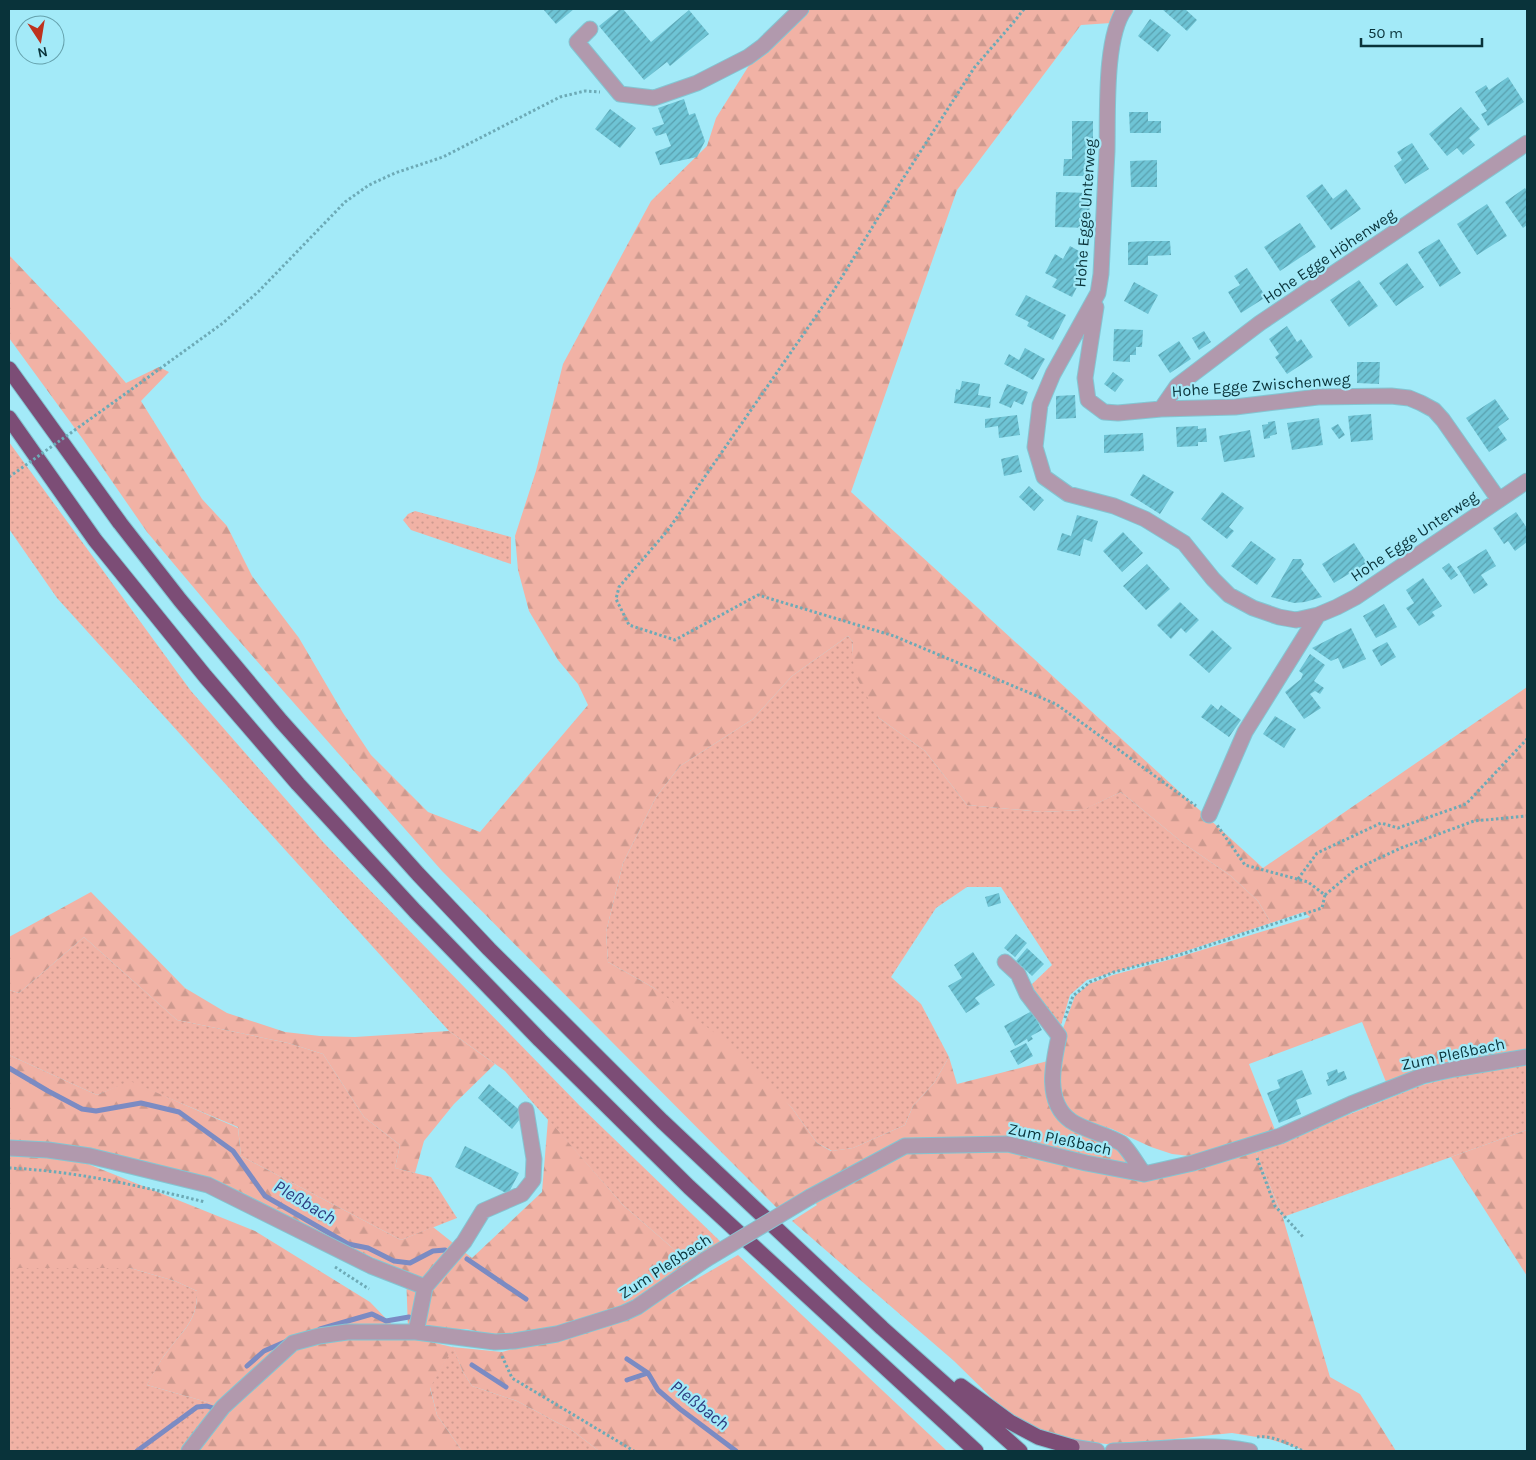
<svg xmlns="http://www.w3.org/2000/svg" width="1536" height="1460" font-family="Karla,sans-serif">
  <style>
    .grass { fill: url(#grass-dots) }
    .forest { fill: url(#forest-firs) }
    .lines { fill: none; stroke-linecap: round; stroke-linejoin: round }
    .stream { stroke: #7b8bc3; stroke-width: 5 }
    .building { fill: url(#building-hatch) }
    .minor-casing { stroke: #84c5d2; stroke-width: 17 }
    .highway-casing { stroke: #84c5d2; stroke-width: 17 }
    .path { stroke: #6daab6; stroke-width: 3; stroke-dasharray: 2.5 2.5; stroke-linecap: butt }
    .minor { stroke: #b199ad; stroke-width: 15 }
    .highway { stroke: #7c4d76; stroke-width: 15 }
    .minor-bridge-casing { stroke: #84c5d2; stroke-width: 17; stroke-linecap: butt }
    .path-bridge { stroke: #6daab6; stroke-width: 3; stroke-dasharray: 2.5 2.5; stroke-linecap: butt }
    .minor-bridge { stroke: #b199ad; stroke-width: 15 }
    .labels { text-anchor: middle; dominant-baseline: central; stroke-width: 4.5; stroke-linejoin: round; paint-order: stroke }
    .street-label { font-size: 16px; fill: #09333a; stroke: #a3eaf8 }
    .water-label { font-size: 18px; font-style: italic; fill: #2d3b7f; stroke: #a3eaf8 }
  </style>
  <defs>
    <pattern id="grass-dots" width="8" height="8" patternUnits="userSpaceOnUse" patternTransform="scale(1.25)"><rect width="8" height="8" fill="#f1b2a5"/><path d="M2 2h.1M6 6h.1" fill="none" stroke="#cd9a8f" stroke-width="1.8" stroke-linecap="round"/></pattern>
    <pattern id="forest-firs" width="22" height="20" patternUnits="userSpaceOnUse" patternTransform="scale(1.25)"><rect width="22" height="20" fill="#f1b2a5"/><path d="M5 1l3.5 6h-7zM16 11l3.5 6h-7z" fill="#cd9a8f"/></pattern>
    <pattern id="building-hatch" width="6" height="6" patternUnits="userSpaceOnUse" patternTransform="scale(1.25)"><rect width="6" height="6" fill="#6ec4d5"/><path d="M-1 1l2-2M0 6l6-6M5 7l2-2" fill="none" stroke="#59a0ae"/></pattern>
  </defs>
  <rect width="100%" height="100%" fill="#a3eaf8"/>
  <path class="grass" d="M9,442L191,691L323,842L580,1106L723,1244L692,1265L623,1205L505,1071L449,1031L57,598L9,529Z
    M415,511L511,537V564L411,530L403,520L408,514Z
    M848,636L853,642L852,653L879,718L925,751L967,805L1042,812L1082,810L1121,792L1183,843L1231,876L1258,901L1271,923L1180,953L1087,980L1070,995L1059,1032L1029,987L1052,965L1001,887H967L936,908L891,977L921,1004L949,1057L934,1083L913,1106L905,1125L853,1148L832,1151L817,1143L792,1108L654,988L608,962L606,932L623,863L656,797L680,766L753,719L792,676Z
    M84,937L177,1020L288,1043L323,1054L364,1117L400,1145L395,1168L431,1177L457,1218L401,1240L241,1156L238,1127L130,1082L97,1095L9,1055V990L19,993Z
    M1527,1065V1130L1283,1217L1255,1150L1313,1129L1422,1085L1466,1074Z
    M46,1267L130,1268L175,1281L197,1291C198,1320 183,1330 167,1352C159,1362 154,1374 147,1385L221,1406L186,1451H9V1268Z
    M453,1346L463,1372L472,1386L517,1401L573,1431L599,1451H462L437,1415L430,1387Z"/>
  <path class="forest" d="M805,9H1121L1111,23L1081,25L957,190L851,492L1263,868L1527,687V1052C1480,1060 1432,1067 1386,1082L1362,1022L1249,1064L1275,1130L1224,1150L1190,1156L1172,1154L1151,1147L1112,1129L1074,1119L1060,1106L1054,1083L1057,1058L1062,1031L1075,996L1089,984L1113,975L1179,957L1310,917L1304,912L1271,923L1258,901L1231,876L1183,843L1121,792L1083,810L1042,812L967,805L925,751L879,718L855,675L852,653L853,642L848,636L792,676L753,719L680,766L656,797L623,863L606,932L608,962L654,988L719,1036L792,1108L817,1143L831,1151L853,1148L905,1125L913,1106L934,1083L949,1057L957,1084L1052,1060L1050,1082L1054,1107L1069,1123L1121,1147L1137,1167L1085,1159L1008,1141L906,1143L778,1209L442,871L226,626L147,532L82,438L9,338V255L84,334L126,383L159,367L169,372L141,401L202,499L227,526L252,576L299,638L343,713L371,755L428,812L480,832L588,705L578,684L558,660L529,611L518,570L515,536L536,471L563,364L651,201L707,146L716,118L753,59L767,47Z
    M91,892L185,988L227,1013L285,1032L320,1036L355,1037L449,1031L495,1064L454,1104L424,1141L415,1173L395,1168L400,1145L364,1117L323,1054L288,1043L177,1020L84,937L19,993L9,990V937Z
    M9,1055L97,1095L130,1081L238,1128L241,1156L401,1240L433,1227L472,1258L542,1192L548,1119L623,1205L692,1265L634,1302L553,1329L495,1335L466,1329H408L406,1273L202,1178L9,1144Z
    M1527,1130V1276L1451,1157Z
    M1008,1147L1145,1177L1255,1150L1283,1218L1330,1377L1360,1394L1396,1451H1307L1269,1439L1232,1433L1115,1445L1072,1440L1036,1428L1004,1410L954,1361L792,1221L817,1205L810,1197L906,1148Z
    M9,1153L44,1155L88,1164L255,1231L370,1302L398,1331L292,1341L221,1406L147,1385C153,1374 159,1362 167,1352C183,1330 198,1321 197,1291L175,1281L130,1268H9Z
    M738,1255L947,1451H599L573,1431L517,1401L472,1386L463,1372L453,1347L430,1388L437,1415L462,1451H192L224,1409L282,1356L318,1338H415L452,1347L502,1352L625,1318L667,1296Z"/>
  <g class="lines">
    <path class="stream" d="M9,1068L48,1091L82,1109L96,1111L141,1103L179,1112L233,1151L265,1196L348,1244L368,1248L394,1261L410,1263L433,1251L445,1250
      M467,1259L526,1299
      M320,1329L372,1314L386,1321L409,1317
      M627,1359L648,1373L658,1390L680,1409L736,1451
      M472,1365L506,1387
      M247,1366L264,1351L287,1341
      M627,1380L648,1373
      M137,1451L197,1407L207,1406L213,1408"/>
  </g>
  <path class="building" d="M543,9H574L556,24Z
    M620,9H623L651,42L689,10L709,34L670,66L667,62L644,80L599,26Z
    M1162,9H1185L1197,20L1187,31Z
    M1150,19L1171,35L1158,52L1138,36Z
    M1508,77L1524,102L1488,126L1481,114L1487,111L1475,92L1486,85L1489,90Z
    M684,99L689,115L695,113L705,141L697,157L660,165L655,152L671,146L666,133L656,136L652,128L664,124L658,108Z
    M1461,107L1480,129L1469,138L1475,145L1463,155L1457,148L1447,156L1429,134Z
    M610,109L636,128L620,148L595,129Z
    M1129,112H1148V121H1161V133H1130Z
    M1072,121H1093V158H1086V176H1063L1064,159H1072Z
    M1412,143L1429,169L1405,184L1394,166L1402,160L1397,152Z
    M1157,160V187H1131L1130,161Z
    M1322,184L1333,199L1346,189L1361,209L1331,230L1306,196Z
    M1525,188L1527,191V225L1523,228L1505,202Z
    M1056,192L1090,193L1089,228L1055,227Z
    M1487,204L1507,236L1477,255L1457,224Z
    M1300,223L1316,247L1280,271L1264,247Z
    M1439,239L1461,273L1440,287L1418,252Z
    M1148,241H1170L1171,255L1148,256V265H1128V242Z
    M1070,246L1088,256L1077,277L1081,279L1072,297L1052,287L1057,279L1045,273L1055,254L1063,259Z
    M1407,263L1424,287L1396,306L1379,283Z
    M1247,268L1266,297L1241,313L1228,292L1240,285L1234,276Z
    M1359,280L1378,306L1349,327L1330,300Z
    M1134,282L1158,295L1148,314L1124,301Z
    M1026,295L1066,315L1053,340L1027,326L1029,322L1015,315Z
    M1287,326L1297,342L1301,339L1313,357L1287,374L1275,357L1279,354L1269,339Z
    M1114,329L1143,330L1142,347H1136V355H1130V362L1113,361Z
    M1204,331L1211,342L1199,350L1192,338Z
    M1179,341L1191,359L1170,373L1158,355Z
    M1025,348L1045,359L1033,380L1004,364L1009,354L1019,360Z
    M1357,362H1380L1379,384L1357,383Z
    M1113,372L1124,380L1115,392L1104,384Z
    M962,381L980,384L978,395L991,397L990,408L954,403L956,389L960,390Z
    M1007,384L1028,392L1023,405L1014,401L1011,408L999,403Z
    M1075,395L1076,418L1056,419V396Z
    M1495,399L1509,419L1498,427L1507,440L1489,452L1466,418Z
    M1371,414L1373,440L1351,442L1348,416Z
    M1017,415L1020,435L999,438L998,426L985,428V419Z
    M1319,418L1323,445L1292,450L1287,423Z
    M1275,421L1277,434L1270,436V438L1264,439L1262,425L1268,424V422Z
    M1338,424L1345,435L1339,439L1331,428Z
    M1198,426V429L1206,428L1207,442H1198V446L1177,447L1176,427Z
    M1250,430L1255,457L1224,462L1219,436Z
    M1143,433L1144,451L1104,453V435Z
    M1018,455L1022,472L1004,476L1001,459Z
    M1143,474L1174,492L1160,514L1130,495Z
    M1029,486L1044,500L1034,511L1019,497Z
    M1222,492L1244,508L1229,527L1234,531L1227,539L1201,519Z
    M1516,512L1527,528V542L1515,551L1508,541L1504,544L1493,528Z
    M1077,515L1098,521L1092,542L1084,539L1080,556L1057,550L1062,533L1071,536Z
    M1123,532L1143,553L1122,572L1103,551Z
    M1251,541L1276,559L1257,585L1231,566Z
    M1354,543L1367,563L1334,583L1322,564Z
    M1486,549L1496,566L1481,575L1488,585L1474,594L1457,567Z
    M1293,559H1301L1304,564L1301,569L1322,597L1305,602L1294,603L1271,597Z
    M1449,563L1458,575L1451,580L1442,568Z
    M1147,564L1170,589L1146,610L1123,586Z
    M1423,578L1442,606L1432,612L1435,616L1419,626L1406,608L1414,603L1406,590Z
    M1180,602L1199,620L1186,633L1181,628L1171,639L1157,625Z
    M1384,604L1397,627L1376,638L1363,616Z
    M1351,628L1366,659L1343,669L1338,658L1331,661L1312,648Z
    M1212,630L1232,648L1209,673L1189,655Z
    M1387,642L1396,657L1381,666L1372,650Z
    M1310,654L1325,665L1314,681L1324,688L1320,694L1315,691L1310,694L1321,708L1304,719L1285,692L1301,679L1303,674L1299,671Z
    M1211,704L1218,710L1221,705L1241,720L1229,737L1201,717Z
    M1275,716L1296,729L1284,748L1263,734Z
    M999,893L1001,903L988,907L985,897Z
    M1016,934L1027,943L1015,957L1004,948Z
    M1027,948L1044,964L1032,976L1016,961Z
    M973,952L995,985L975,998L980,1004L966,1013L948,986L962,978L954,965Z
    M1032,1011L1042,1030L1031,1036L1033,1039L1028,1042L1027,1039L1015,1046L1004,1026Z
    M1026,1043L1033,1056L1018,1065L1010,1051Z
    M1337,1069L1338,1073L1344,1071L1347,1079L1328,1086L1326,1080L1329,1079L1327,1073Z
    M1302,1070L1312,1094L1296,1100L1301,1114L1279,1123L1267,1093L1280,1088L1277,1080Z
    M489,1084L524,1114L512,1129L478,1098Z
    M465,1146L519,1173L508,1194L455,1167Z"/>
  <g class="lines">
    <defs>
      <path id="minor" d="M1125,9C1104,37 1108,115 1107,151C1105,192 1103,233 1101,274L1098,293L1053,374L1040,405L1035,447L1044,477L1068,494L1114,506L1145,519L1184,543L1213,579L1229,595L1253,608L1279,617L1296,620L1318,615L1337,607L1356,597L1527,481
        M590,29L577,42L620,94L654,98L697,83L748,57L763,46L801,9
        M1096,307L1085,378L1088,400L1104,412L1118,413L1161,409L1235,407L1318,397L1391,396L1409,398L1421,403L1434,410L1443,420L1499,500
        M1161,409L1177,386L1260,323L1527,143
        M1209,815L1245,732L1318,615
        M1005,962L1018,974L1027,994L1059,1036C1053,1063 1044,1102 1071,1121C1086,1131 1106,1134 1121,1143C1128,1148 1138,1166 1144,1174
        M9,1148L48,1150L90,1156L208,1185L371,1266L425,1287
        M810,1197L905,1146L1008,1144L1086,1163L1144,1174L1193,1163L1280,1136L1351,1104L1422,1076L1454,1069L1527,1057
        M416,1332L425,1287L464,1242L483,1211L522,1194L533,1180L534,1159L526,1110
        M1072,1447L1097,1451
        M189,1451L223,1407L293,1343L319,1336L347,1332H416L495,1342L514,1341L557,1334L624,1313L637,1307L705,1260
        M1113,1451C1159,1450 1205,1442 1250,1451"/>
      <path id="highway" d="M9,369L120,523L180,600L281,721L418,874L489,949L662,1121L882,1328L1020,1451
        M9,418L95,540L205,676L298,784L415,911L540,1040L689,1187L976,1451
        M961,1386L1010,1422L1038,1437L1072,1447"/>
    </defs>
    <use href="#minor" class="minor-casing"/>
    <use href="#highway" class="highway-casing"/>
    <path class="path" d="M1024,9L1013,23L974,68L881,213L834,290L668,530L619,587L616,599L629,625L675,640L758,595L894,636L1056,704L1196,806
      M107,407L223,323L259,291L345,202L369,185L395,173L443,157L560,97L585,91L600,92
      M1298,879L1317,853L1381,823L1398,828L1466,804L1527,739
      M1325,895L1356,869L1401,848L1474,821L1527,816
      M1065,1018L1073,996L1090,982L1114,972L1179,955L1322,908L1325,895L1308,882L1245,865L1217,825
      M1257,1158L1275,1206L1304,1238
      M9,1168C76,1171 140,1186 205,1202
      M335,1267L369,1289
      M502,1356L512,1378L634,1451
      M1257,1437C1273,1435 1289,1444 1303,1451"/>
    <use href="#minor" class="minor"/>
    <use href="#highway" class="highway"/>
    <defs>
      <path id="minor-bridge" d="M705,1260L810,1197"/>
    </defs>
    <use href="#minor-bridge" class="minor-bridge-casing"/>
    <path class="path-bridge" d="M9,477L107,407"/>
    <use href="#minor-bridge" class="minor-bridge"/>
  </g>
  <g class="labels">
    <g class="street-label">
      <text transform="translate(1085 213) rotate(-86)">Hohe Egge Unterweg</text>
      <text transform="translate(1329 256) rotate(-34)">Hohe Egge Höhenweg</text>
      <text transform="translate(1261 385) rotate(-4)">Hohe Egge Zwischenweg</text>
      <text transform="translate(1414 536) rotate(-34)">Hohe Egge Unterweg</text>
      <text transform="translate(1453 1054) rotate(-12)">Zum Pleßbach</text>
      <text transform="translate(1060 1139) rotate(12)">Zum Pleßbach</text>
      <text transform="translate(665 1266) rotate(-33)">Zum Pleßbach</text>
    </g>
    <g class="water-label">
      <text transform="translate(305 1202) rotate(31)">Pleßbach</text>
      <text transform="translate(700 1405) rotate(38)">Pleßbach</text>
    </g>
  </g>
  <rect width="1536" height="1460" fill="none" stroke="#09333a" stroke-width="20"/>
  <g transform="translate(40 40) rotate(168)"><circle r="24" fill="#a3eaf8" stroke="#65a1ac"/>
  <path d="M0-4L9 19L0 12L-9 19Z" fill="#be321d"/>
  <text y="-8" font-size="14" font-weight="bold" text-anchor="middle" fill="#09333a">N</text>
  </g>
  <path d="M1361 38v8h121v-8" fill="none" stroke="#09333a" stroke-width="2.5"/>
  <text x="1368" y="38" font-size="15" fill="#09333a" stroke="#a3eaf8" stroke-width="4" paint-order="stroke">50 m</text>
</svg>
